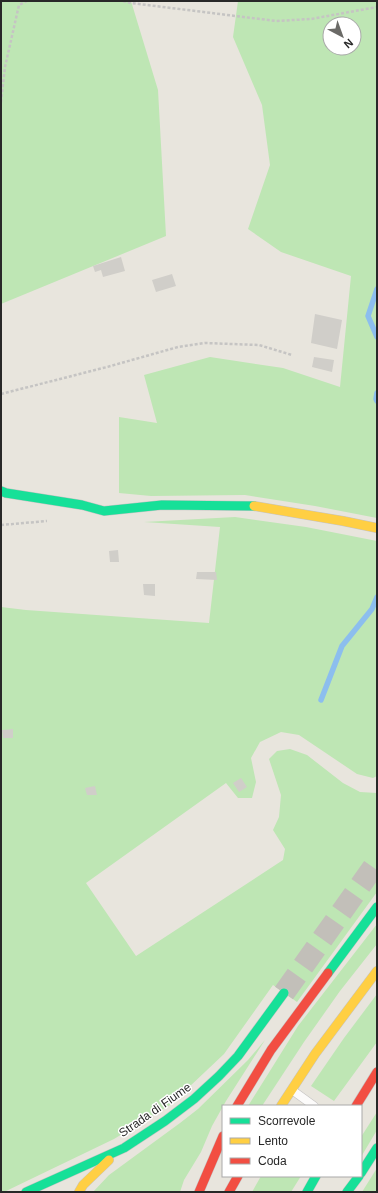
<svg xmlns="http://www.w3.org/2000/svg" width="378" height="1193" font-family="Arial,sans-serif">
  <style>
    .green { fill: #bee6b4; fill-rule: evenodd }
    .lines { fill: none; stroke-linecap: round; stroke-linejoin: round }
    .stream { stroke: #8cbeee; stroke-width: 5.5 }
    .building { fill: #d0cec9 }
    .secondary-tunnel { stroke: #c2bfb9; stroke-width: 22; stroke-dasharray: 22 11; stroke-linecap: butt }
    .lane-casing { stroke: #c5c3c3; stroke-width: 9 }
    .fast-casing { stroke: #c5c3c3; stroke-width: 10 }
    .slow-casing { stroke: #c5c3c3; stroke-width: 10 }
    .jam-casing { stroke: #c5c3c3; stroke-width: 10 }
    .path { stroke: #c5c4c3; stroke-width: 2.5; stroke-dasharray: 3 2; stroke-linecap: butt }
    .lane { stroke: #fcfbfa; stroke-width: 8 }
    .fast { stroke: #16e098; stroke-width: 9 }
    .slow { stroke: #ffcf43; stroke-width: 9 }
    .jam { stroke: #f24e42; stroke-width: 9 }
    .labels { text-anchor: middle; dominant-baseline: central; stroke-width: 3; stroke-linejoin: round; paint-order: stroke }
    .street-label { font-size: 12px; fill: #282828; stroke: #fff }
  </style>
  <rect width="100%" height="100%" fill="#e8e5dd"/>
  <path class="green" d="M1,1H131L158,90L166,236L1,304Z
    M238,1H377V518L315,506L245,495L151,496L119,493V417L157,423L144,375L210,357L283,368L340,387L351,276L281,252L248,229L270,165L262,105L233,37ZM330,24H354V48H330Z
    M235,517L306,527L377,541V776L373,778L357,774L299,735L281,732L260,742L251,758L256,782L252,798H238L226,783L86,883L136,956L283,860L285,849L273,830L279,817L281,795L269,759L277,751L290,749L307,755L343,783L360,792L377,793V892L297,1002L273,985L224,1054L170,1105L114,1139L4,1192H1V607L26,610L209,623L220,527L144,522Z
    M377,924V944L340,991L304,1042L262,1106H248L298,1026Z
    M377,994V1042L334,1101L311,1086L344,1038Z
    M265,1040L226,1101L212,1126L201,1152L184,1180L180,1192H93L109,1175L180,1123L198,1109L248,1060Z
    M377,1112V1130L361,1157V1137Z
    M377,1168V1192H362Z
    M261,1176H301L291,1192H252Z"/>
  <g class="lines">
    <path class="stream" d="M377,289L368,316L377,337
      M377,393L376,399L377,401
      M321,700L342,646L372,609L377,597"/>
  </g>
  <path class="building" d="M121,257L125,271L103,277L101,270L95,272L93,266Z
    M172,274L176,286L156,292L152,280Z
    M315,314L342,320L337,349L311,343Z
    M314,357L334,360L332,372L312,367Z
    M118,550L119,562H110L109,551Z
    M197,572H216L217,580L196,579Z
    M143,584H155V596L144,595Z
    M13,729V738H3L2,730Z
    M241,778L247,787L239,792L233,783Z
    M95,786L97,795H87L85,788Z"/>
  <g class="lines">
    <path class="secondary-tunnel" d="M284,993L377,862"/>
    <defs>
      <path id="lane" d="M292,1090L314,1106"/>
      <path id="fast" d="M1,491L6,493L82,505L104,511L162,505L254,506
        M328,973L377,907
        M361,1173L377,1148
        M26,1192L124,1148L165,1121L194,1099L219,1076L238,1056L284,993
        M307,1192L316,1176
        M347,1192L359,1176"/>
      <path id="slow" d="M254,506L343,521L377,528
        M281,1106L315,1054L377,971
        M79,1192L83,1185L109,1160"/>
      <path id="jam" d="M237,1106L271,1050L328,973
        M356,1106L377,1072
        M199,1192L223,1136
        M229,1192L238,1176"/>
    </defs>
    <use href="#lane" class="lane-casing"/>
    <use href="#fast" class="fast-casing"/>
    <use href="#slow" class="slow-casing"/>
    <use href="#jam" class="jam-casing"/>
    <path class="path" d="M123,1L131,3L276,21L311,19L377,7
      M1,102L5,67L19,5L27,1
      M1,394L107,367L178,347L205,343L259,345L292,355
      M1,525L47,521"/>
    <use href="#lane" class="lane"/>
    <use href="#fast" class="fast"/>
    <use href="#slow" class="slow"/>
    <use href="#jam" class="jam"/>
  </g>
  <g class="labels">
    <g class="street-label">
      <text transform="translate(155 1110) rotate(-35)">Strada di Fiume</text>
    </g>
  </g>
  <rect width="378" height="1193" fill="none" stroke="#282828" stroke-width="4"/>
  <rect x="222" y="1105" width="140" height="72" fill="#ffffff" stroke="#a9a9a9"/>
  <rect x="230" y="1118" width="20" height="6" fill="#16e098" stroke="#a9a9a9"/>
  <text x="258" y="1125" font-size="12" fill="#282828">Scorrevole</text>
  <rect x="230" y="1138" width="20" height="6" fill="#ffcf43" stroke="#a9a9a9"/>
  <text x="258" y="1145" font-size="12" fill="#282828">Lento</text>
  <rect x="230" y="1158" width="20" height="6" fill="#f24e42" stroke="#a9a9a9"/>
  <text x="258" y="1165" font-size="12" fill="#282828">Coda</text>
  <g transform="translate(342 36) rotate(139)"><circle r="19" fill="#ffffff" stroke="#a9a9a9"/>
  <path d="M0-3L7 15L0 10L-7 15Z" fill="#6b6a67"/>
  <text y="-6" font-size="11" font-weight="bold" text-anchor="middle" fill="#282828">N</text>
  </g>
</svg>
